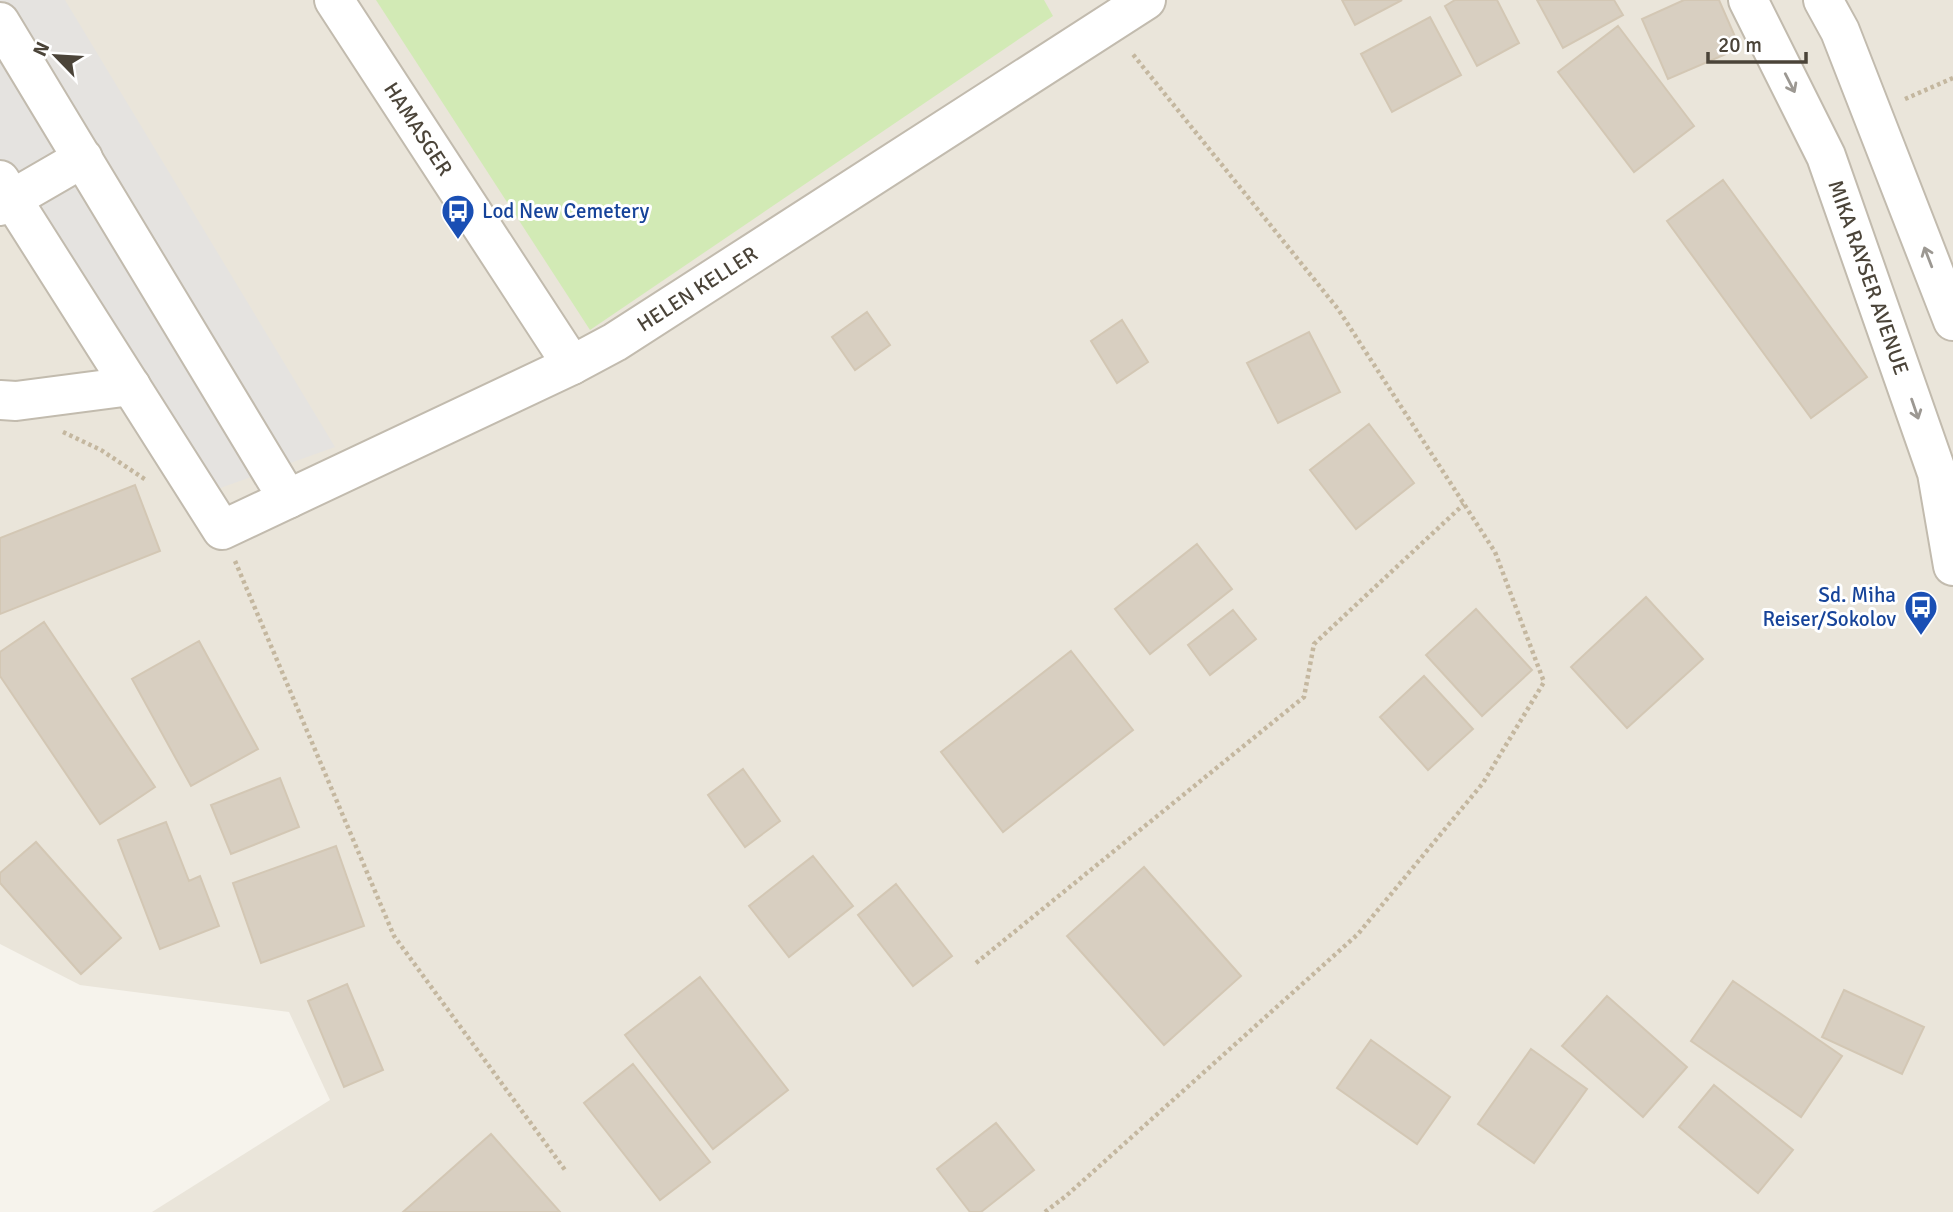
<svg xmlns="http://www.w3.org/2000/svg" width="1953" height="1212" font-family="Signika,sans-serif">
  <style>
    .residential { fill: #eae5da }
    .green { fill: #d2eab5 }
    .parking { fill: #e5e3e0 }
    .building { fill: #d8cfc1; stroke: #d3c7b4; stroke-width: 2 }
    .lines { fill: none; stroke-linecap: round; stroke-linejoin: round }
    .minor-casing { stroke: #c2bbae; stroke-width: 42 }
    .path { stroke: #c4b79f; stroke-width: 4.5; stroke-dasharray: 3.5 3.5; stroke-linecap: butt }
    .minor { stroke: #fff; stroke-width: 38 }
    .oneway { stroke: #9c9892 }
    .labels { text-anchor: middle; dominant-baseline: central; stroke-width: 6; stroke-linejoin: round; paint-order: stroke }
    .street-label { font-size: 21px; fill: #4b4439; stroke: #fff }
    .transit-label { font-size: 21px; fill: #164399; stroke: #fff; text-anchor: start }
  </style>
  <rect width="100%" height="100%" fill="#f6f3ec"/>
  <path class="residential" d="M0,0H1953V1212H152L330,1100L289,1012L80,985L0,944Z"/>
  <path class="green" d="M376,0H1044L1053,16L590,330Z"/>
  <path class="parking" d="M0,0H65L335,447L184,501L0,217Z"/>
  <path class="building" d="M1342,0H1402L1355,25Z
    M1455,0H1497L1519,43L1477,66L1445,6Z
    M1537,0H1614L1623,15L1563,48Z
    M1684,0H1719L1740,48L1668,79L1642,19Z
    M1430,17L1461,75L1392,112L1361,54Z
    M1618,26L1694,126L1634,172L1558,72Z
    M1723,180L1867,377L1811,418L1667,221Z
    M867,312L890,345L855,370L832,337Z
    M1122,320L1148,362L1117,383L1091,341Z
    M1309,332L1340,392L1278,423L1247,363Z
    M1369,424L1414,483L1356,529L1310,470Z
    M135,485L160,551L0,614V538Z
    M1197,544L1232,589L1150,654L1115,609Z
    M1646,597L1703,659L1627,728L1571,667Z
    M1476,609L1532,670L1482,716L1426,655Z
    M1233,610L1256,639L1210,675L1188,645Z
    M44,622L155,787L100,824L0,676V652Z
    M199,641L258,749L191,786L132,679Z
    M1071,651L1133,730L1003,832L941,752Z
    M1424,676L1473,729L1428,770L1380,717Z
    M743,769L780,821L745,847L708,795Z
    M280,778L299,827L231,854L211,805Z
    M166,822L189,881L200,876L219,926L160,949L118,840Z
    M36,842L121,938L81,974L0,883V873Z
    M336,846L364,926L261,963L233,883Z
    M813,856L853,906L789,957L749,906Z
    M1144,867L1241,976L1164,1045L1067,936Z
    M896,884L952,956L913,986L858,915Z
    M700,977L788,1090L713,1149L625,1035Z
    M1733,981L1842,1056L1801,1117L1691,1041Z
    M347,984L383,1070L344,1087L308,1001Z
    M1844,990L1924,1027L1902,1074L1822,1037Z
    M1607,996L1687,1067L1643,1117L1562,1046Z
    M1371,1040L1450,1097L1417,1144L1337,1088Z
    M1531,1049L1587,1089L1534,1163L1478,1124Z
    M633,1064L710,1162L660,1200L584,1103Z
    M1714,1085L1793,1150L1758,1193L1679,1127Z
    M996,1123L1034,1170L981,1212H970L937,1169Z
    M491,1134L560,1212H403Z"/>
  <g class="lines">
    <defs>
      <g id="minor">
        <path id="s1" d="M334,0L572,365"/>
        <path id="s2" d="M1748,0L1826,156L1937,473L1953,566"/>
        <path d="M1823,0L1840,31L1953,321"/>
        <path d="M0,22L288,499"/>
        <path id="s3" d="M0,180L222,530L572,365L615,342L1146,0"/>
        <path d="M0,206L83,158"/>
        <path d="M0,400L16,401L131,386"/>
      </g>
    </defs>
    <use href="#minor" class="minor-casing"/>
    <path class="path" d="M1905,99L1953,78
      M63,432L101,450L146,480
      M235,561L394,936L565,1170
      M976,963L1304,697L1314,644L1464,504
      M1045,1212L1066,1196L1358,934L1483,783L1544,682L1495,552L1338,309L1131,52"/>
    <use href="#minor" class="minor"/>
  </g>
  <defs><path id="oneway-shaft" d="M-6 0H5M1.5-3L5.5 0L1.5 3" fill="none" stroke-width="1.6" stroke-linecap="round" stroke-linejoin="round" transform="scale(1.75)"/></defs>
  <g class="oneway">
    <use href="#oneway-shaft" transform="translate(1790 83) rotate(63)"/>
    <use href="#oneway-shaft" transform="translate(1928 257) rotate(-111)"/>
    <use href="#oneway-shaft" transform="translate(1915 409) rotate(71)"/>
  </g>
  <defs>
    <symbol id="bus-pin" viewBox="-11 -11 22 30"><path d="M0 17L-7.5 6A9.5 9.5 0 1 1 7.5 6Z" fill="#1a4fb4" stroke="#fff"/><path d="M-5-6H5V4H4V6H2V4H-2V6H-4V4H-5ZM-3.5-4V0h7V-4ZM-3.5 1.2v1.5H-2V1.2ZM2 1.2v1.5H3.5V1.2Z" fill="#fff"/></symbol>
  </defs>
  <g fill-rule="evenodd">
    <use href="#bus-pin" x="439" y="192" width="38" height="52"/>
    <use href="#bus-pin" x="1902" y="588" width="38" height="52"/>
  </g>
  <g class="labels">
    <g class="street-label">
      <text stroke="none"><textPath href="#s1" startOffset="154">HAMASGER</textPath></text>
      <text stroke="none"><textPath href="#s2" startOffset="303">MIKA RAYSER AVENUE</textPath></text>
      <text stroke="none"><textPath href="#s3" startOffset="948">HELEN KELLER</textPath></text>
    </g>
    <g class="transit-label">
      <text x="482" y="211">Lod New Cemetery</text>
      <text x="1896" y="595" text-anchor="end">Sd. Miha<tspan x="1896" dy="24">Reiser/Sokolov</tspan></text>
    </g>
  </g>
  <g transform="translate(56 56) rotate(295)" stroke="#ffffff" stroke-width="5" paint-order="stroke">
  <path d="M0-5L12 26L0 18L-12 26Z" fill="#4b4439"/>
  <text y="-10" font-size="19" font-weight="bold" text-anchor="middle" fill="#4b4439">N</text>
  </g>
  <path d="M1708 52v10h98v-10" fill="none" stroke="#4b4439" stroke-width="3.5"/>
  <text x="1718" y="52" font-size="21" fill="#4b4439" stroke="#ffffff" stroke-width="5" paint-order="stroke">20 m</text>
</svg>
